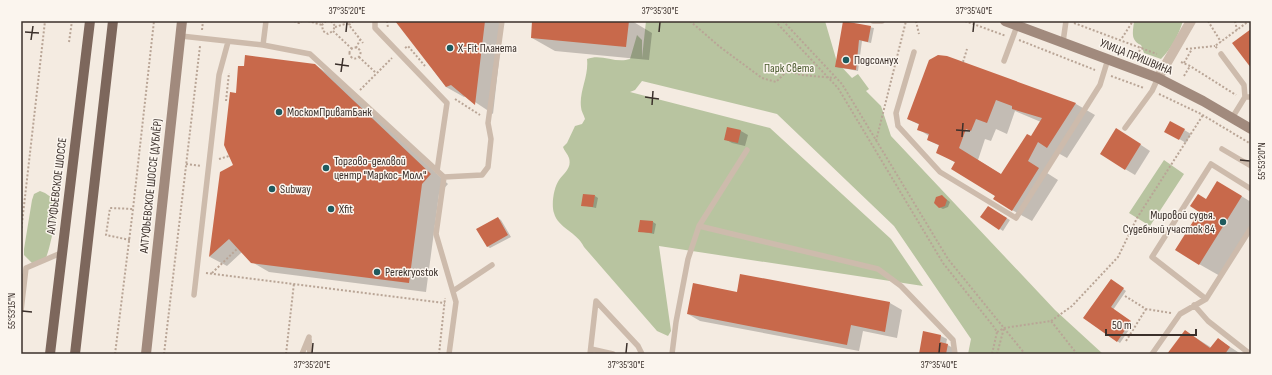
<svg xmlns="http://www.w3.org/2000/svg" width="1272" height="375" font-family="'Sofia Sans Condensed',sans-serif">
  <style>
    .green { fill: #b8c4a0 }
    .shadow { fill: #0003; fill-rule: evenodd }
    .building { fill: #c8694b; fill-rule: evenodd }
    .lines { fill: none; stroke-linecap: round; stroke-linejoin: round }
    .path { stroke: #b9a596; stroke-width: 2; stroke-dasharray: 2 2; stroke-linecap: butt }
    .lane { stroke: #cdbbac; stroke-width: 5.5 }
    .street { stroke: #cdbbac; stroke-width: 10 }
    .secondary { stroke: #a18a7d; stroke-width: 10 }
    .primary { stroke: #7d675c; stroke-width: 10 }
    .ticks { fill: none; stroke: #3b302b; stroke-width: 1.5 }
    .poi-dot { fill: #1f5a5e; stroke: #fbf5ee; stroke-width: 1.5 }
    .labels { text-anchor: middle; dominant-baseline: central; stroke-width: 3; stroke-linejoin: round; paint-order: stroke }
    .poi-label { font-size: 12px; fill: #3b302b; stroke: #fbf5ee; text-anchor: start }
    .street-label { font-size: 12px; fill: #3b302b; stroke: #fbf5ee }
    .park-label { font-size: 12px; fill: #4a5a2e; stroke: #fbf5ee }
    .neatline { fill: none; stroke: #3b302b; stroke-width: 1.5 }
    .ticks-label { font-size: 10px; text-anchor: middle; fill: #3b302b }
  </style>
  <rect width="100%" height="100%" fill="#f4ebe1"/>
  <path class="green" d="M646,21H825L837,62L852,78L858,74L869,89L866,91L881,106L891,136L1055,310L1103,354H968L971,339L894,226L777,114L642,81L635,90L630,92L770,128L891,239L923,286L659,246L671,331L668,336L657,331L584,247C577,232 558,228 554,213C551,204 554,187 559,180C564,173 572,168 569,158C568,154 564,151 563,147L567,143L575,126L582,124L585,119C584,115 581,111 581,107C579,91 589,76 587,59C602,53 615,64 630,59L637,35L642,40V58Z
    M1134,21H1183C1178,36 1172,48 1161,59L1144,53L1141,45C1130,40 1133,32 1134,21Z
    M1164,160L1184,174L1150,226L1129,213Z
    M40,191L45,193L58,202C58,208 49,254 46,257C43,261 38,263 33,264L24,255V249L32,200L34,194Z"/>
  <path class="shadow" d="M397,21H497L503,25L493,114L466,96L464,97L446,87Z
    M533,21H632L652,33L649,60L555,51L532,38Z
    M844,22L874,28L871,43L862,41L858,71L837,67Z
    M947,57L1076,104L1095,115L1067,158L1058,153L1047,173L1058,180L1032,221L1012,210L956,163L937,152L940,146L928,140L929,136L918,129L920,125L908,119ZM1015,111L1041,122L1031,138L1002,175L978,160L985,139L991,141L996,129L1007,134Z
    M315,65L332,76L448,184L439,194L426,292L269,272L252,262L242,252L227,266L210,257L221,173L234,165L236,94Z
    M1171,122L1191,134L1186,143L1166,131Z
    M728,128L741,131L748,135L745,146L732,143L725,139Z
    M1126,135L1150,151L1135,175L1125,169Z
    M1238,194L1251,202V227L1220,276L1199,264L1200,211L1206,200Z
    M595,196L598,198L596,208L582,205Z
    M942,196L950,202L948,207L943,209L939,207Z
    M988,207L1010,220L1003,231L982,217Z
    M498,218L501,220L511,237L490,248L487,246Z
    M653,222L656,224L654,234L639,231Z
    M21,273L23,274L21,296Z
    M741,275L890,303L902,310L897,338L863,331L859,351L700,321L688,314L737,293Z
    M1114,282L1126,291L1113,310L1133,324L1120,343L1084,318Z
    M1185,331L1212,348L1218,339L1241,354H1169Z
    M924,332L941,336L947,339L946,344L953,348L952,354H920Z"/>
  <path class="building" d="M395,21H485L475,105L451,85L446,87Z
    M532,21H629L626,47L531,38Z
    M843,21L871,26L868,42L859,40L856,70L835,67Z
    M1251,29V68L1232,43Z
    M245,55L315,64L431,174L422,184L409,283L251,263L229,239L209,257L220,172L233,165L224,145L230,92L236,93L238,66H244Z
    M938,55L947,56L1076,103L1047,148L1038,142L1028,161L1039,168L1012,211L993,199L995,196L951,169L955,162L936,153L939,145L927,140L929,134L917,130L919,124L907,119L929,60ZM996,100L1012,106V109L1042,118L1031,136L1027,134L1001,174L959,148L966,129L971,131L976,119L987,123Z
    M1170,121L1185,129L1179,140L1164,132Z
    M727,127L741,130L738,143L724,140Z
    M1116,128L1141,144L1125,170L1100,154Z
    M1217,181L1242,196L1199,265L1175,250L1199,212L1190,206L1198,194L1206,199Z
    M583,194L595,195L593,207L581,206Z
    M942,195L947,200L945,206L939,208L934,203L936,197Z
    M988,206L1007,218L999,230L980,217Z
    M498,217L508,235L487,247L476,229Z
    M640,220L653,221L652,233L638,232Z
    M740,274L890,302L885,332L851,325L847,345L687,314L693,283L737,292Z
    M1111,279L1124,288L1111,307L1131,321L1117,342L1083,318Z
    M1185,330L1210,348L1218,338L1230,347L1225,354H1167Z
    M923,331L941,335L940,342L948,344L946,354H919Z"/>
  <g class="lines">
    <path class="path" d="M294,21L299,23L302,21
      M308,21L322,25
      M326,21L322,25L323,31L328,34L333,31
      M331,21L335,26L333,31
      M344,21L349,25L363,43
      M387,21L388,28
      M690,21L720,47L762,78L776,82L787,71
      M775,21L838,88L943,263L994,327L997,332L992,354
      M783,21L842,84L948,259L1025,354
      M916,21L919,34
      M965,21L1006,36
      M1208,21L1221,42
      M1235,21L1237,30
      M1074,23L1157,54
      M349,25L353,21
      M335,27L345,24
      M202,30L203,21
      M333,31L352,49
      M1122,38L1133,21
      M1019,40L1095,70
      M69,42L72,21
      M349.5 53a5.5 5.5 0 1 1 11 0a5.5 5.5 0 1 1-11 0Z
      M356,48L360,40
      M405,48L408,46L425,66
      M1217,48L1215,46L1249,21
      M1186,49L1215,46
      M359,57L376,73
      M1136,59L1141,47
      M963,62L967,49
      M1181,62L1190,66L1236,95
      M1184,63L1192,49
      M779,68L801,75L835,78
      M1111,76L1144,88
      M1184,76L1190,66
      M360,90L392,58
      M1159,94L1201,114L1251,144
      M455,99L480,115
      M226,101L229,73
      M876,141L906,21
      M219,159L229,156
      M186,164L201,166
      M21,232L45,21
      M130,240L106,235L110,208L133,209
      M206,273L445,303
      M212,273L237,249
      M1125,296L1146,309L1171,313
      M1051,321L1072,306L1118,257L1137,218L1203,115
      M997,332L1004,328L1051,321L1077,354
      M1126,341L1146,309
      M115,354L133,209L154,21
      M164,354L200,46
      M286,354L294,283
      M439,354L445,298
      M997,354L1004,328"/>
    <path class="lane" d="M375,21V28L447,103L437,171
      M873,21H882
      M181,36L263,45L310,54L444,177L482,175L488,167L491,139L488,123L502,21
      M1063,42L1066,21
      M263,45L266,21
      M914,52L896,113L898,126L940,172L1016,218L1100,85L1108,59
      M1221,54L1244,85L1245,97L1232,118
      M1004,61L1017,26
      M1245,97H1251
      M1125,128L1152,91L1158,78
      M1222,149L1251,166
      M444,177L436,234L456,302L449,354
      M699,226L878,269L901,286L953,340L955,354
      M453,291L492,265
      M194,295L219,75L228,42
      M1206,299L1152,257L1211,164L1251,189
      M1194,305L1208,321L1250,354
      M21,311L26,268L61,253
      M309,339L310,354
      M591,349L613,354
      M302,354L309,337
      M590,354L596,301L638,346L642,354
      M672,354L676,322L688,259L699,226L747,150
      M1152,354L1180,314L1206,299L1251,228"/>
    <path class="street" d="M1158,78L1191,21"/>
    <path class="secondary" d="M1005,21L1158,78L1203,101L1251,129
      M146,354L182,21"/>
    <path class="primary" d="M50,354L90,21
      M75,354L113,21"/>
  </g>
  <path class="ticks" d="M25,32L39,33M346,32L347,22M659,32L660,22M973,32L974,22M31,40L33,26M335,64L349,66M341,72L343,58M645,97L659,99M652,105L653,91M956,130L970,131M962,137L963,123M1240,160L1250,161M22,311L32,312M312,353L313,343M626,353L627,343M939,353L940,343"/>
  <g class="poi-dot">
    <circle cx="450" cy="48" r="4"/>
    <circle cx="846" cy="60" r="4"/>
    <circle cx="279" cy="112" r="4"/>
    <circle cx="326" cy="168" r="4"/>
    <circle cx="272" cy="189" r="4"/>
    <circle cx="331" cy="209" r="4"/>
    <circle cx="1223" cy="222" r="4"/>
    <circle cx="377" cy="272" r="4"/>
  </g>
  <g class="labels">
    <g class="poi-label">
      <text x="458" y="48">X-Fit Планета</text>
      <text x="854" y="60">Подсолнух</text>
      <text x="287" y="112">МоскомПриватБанк</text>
      <text x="334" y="161">Торгово-деловой<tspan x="334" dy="14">центр "Маркос-Молл"</tspan></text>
      <text x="280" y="189">Subway</text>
      <text x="339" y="209">Xfit</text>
      <text x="1215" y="215" text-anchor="end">Мировой судья.<tspan x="1215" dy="14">Судебный участок 84</tspan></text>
      <text x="385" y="272">Perekryostok</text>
    </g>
    <g class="street-label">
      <text transform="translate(1136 57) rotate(22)">УЛИЦА ПРИШВИНА</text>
      <text transform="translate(57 186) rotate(-83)">АЛТУФЬЕВСКОЕ ШОССЕ</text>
      <text transform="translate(151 186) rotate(-84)">АЛТУФЬЕВСКОЕ ШОССЕ (ДУБЛЁР)</text>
    </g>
    <g class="park-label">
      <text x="789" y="68">Парк Света</text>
    </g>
  </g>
  <rect width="1272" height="375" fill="none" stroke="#fbf5ee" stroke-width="44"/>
  <path d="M1106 329v6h90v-6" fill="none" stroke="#3b302b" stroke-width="2"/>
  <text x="1112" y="329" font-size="12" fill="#3b302b" stroke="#fbf5ee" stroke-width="3" paint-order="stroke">50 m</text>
  <rect x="22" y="22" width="1228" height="331" class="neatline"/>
  <g class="ticks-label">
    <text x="347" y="14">37°35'20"E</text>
    <text x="660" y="14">37°35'30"E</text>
    <text x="974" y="14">37°35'40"E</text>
    <text transform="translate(1261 161) rotate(-90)" y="4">55°53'20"N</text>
    <text transform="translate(11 311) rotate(-90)" y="4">55°53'15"N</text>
    <text x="312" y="368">37°35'20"E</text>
    <text x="626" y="368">37°35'30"E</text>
    <text x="939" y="368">37°35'40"E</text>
  </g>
</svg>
